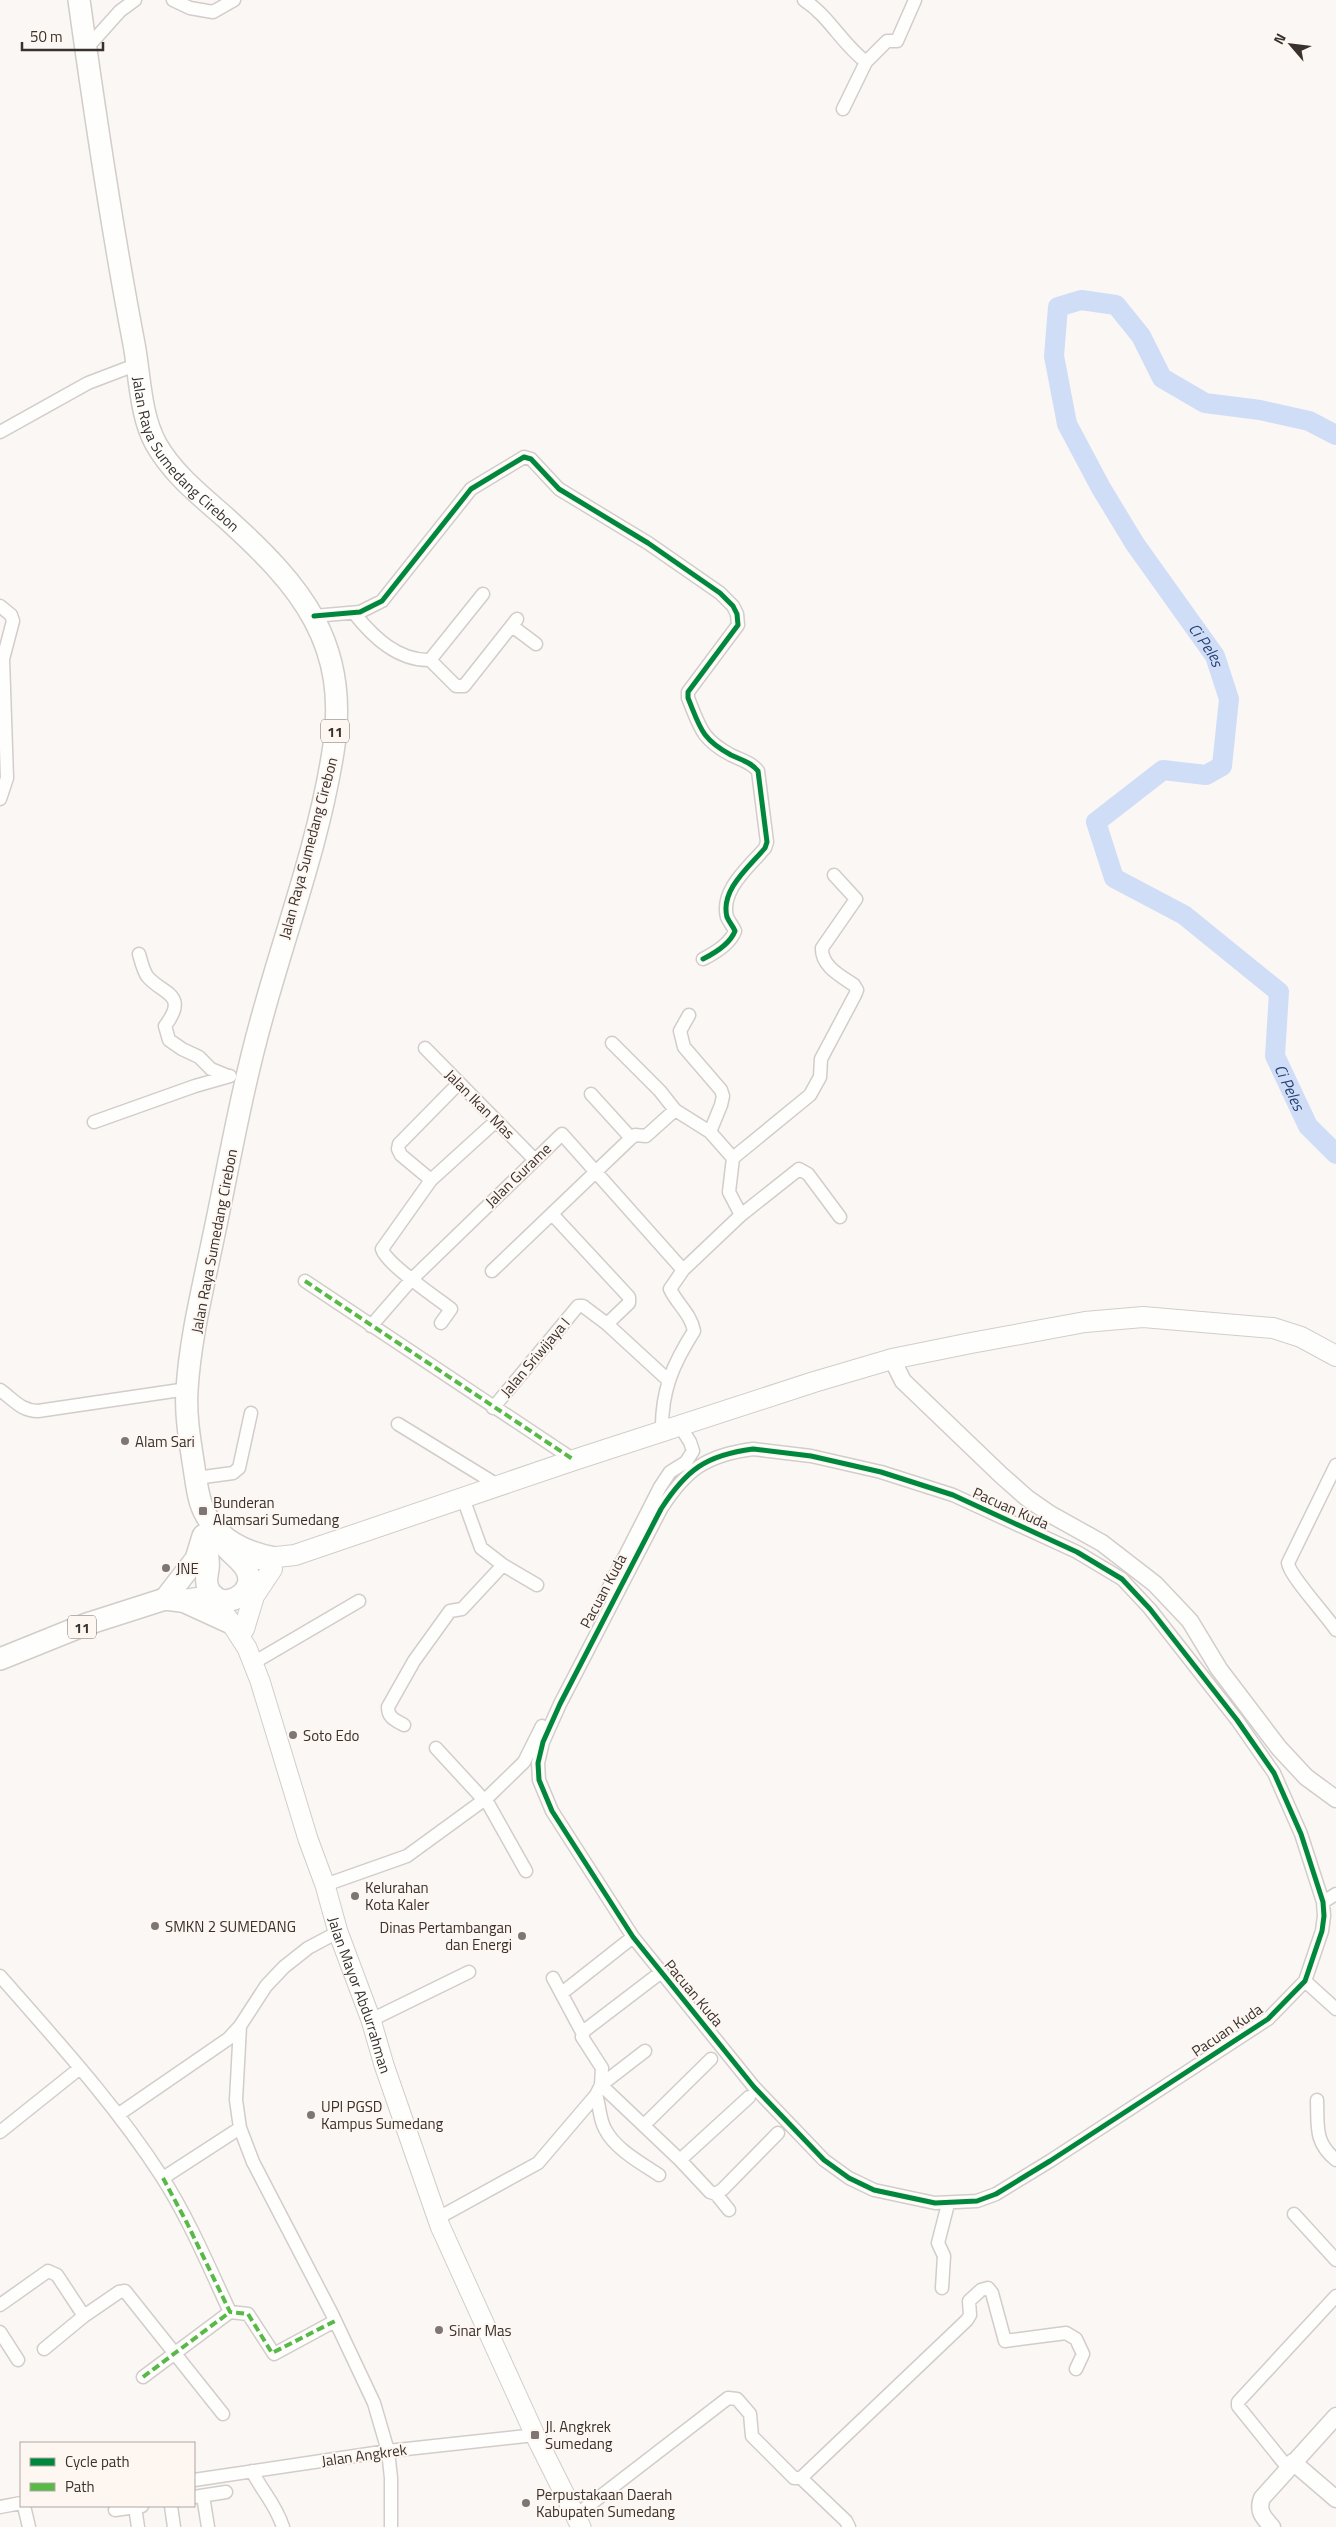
<svg xmlns="http://www.w3.org/2000/svg" width="1336" height="2527" font-family="'Titillium Web',sans-serif">
  <style>
    .lines { fill: none; stroke-linecap: round; stroke-linejoin: round }
    .river { stroke: #d0ddf6; stroke-width: 20 }
    .minor-casing { stroke: #d2cdc9; stroke-width: 15 }
    .tertiary-casing { stroke: #d2cdc9; stroke-width: 19 }
    .secondary-casing { stroke: #d2cdc9; stroke-width: 21 }
    .primary-casing { stroke: #d2cdc9; stroke-width: 22 }
    .trunk-casing { stroke: #d2cdc9; stroke-width: 24 }
    .minor { stroke: #fefefd; stroke-width: 12 }
    .tertiary { stroke: #fefefd; stroke-width: 16 }
    .secondary { stroke: #fefefd; stroke-width: 19 }
    .primary { stroke: #fefefd; stroke-width: 20 }
    .trunk { stroke: #fefefd; stroke-width: 21 }
    .quiet { stroke: #58b947; stroke-width: 4; stroke-dasharray: 8 4; stroke-linecap: butt }
    .cycleway-casing { stroke: #fef6f1; stroke-width: 8 }
    .cycleway { stroke: #00873e; stroke-width: 5 }
    .poi-dot { fill: #7d7673; stroke: #fef6f1; stroke-width: 2 }
    .labels { text-anchor: middle; dominant-baseline: central; stroke-width: 4; stroke-linejoin: round; paint-order: stroke }
    .shield { fill: #fef6f1; stroke: #746c68; stroke-width: 1 }
    .shield-label { font-size: 14px; font-weight: bold; fill: #39312d }
    .street-label { font-size: 15px; fill: #39312d; stroke: #fef6f1 }
    .poi-label { font-size: 15px; fill: #39312d; stroke: #fef6f1; text-anchor: start }
    .water-label { font-size: 16px; font-style: italic; fill: #274179; stroke: #fef6f1 }
  </style>
  <rect width="100%" height="100%" fill="#fbf7f4"/>
  <g class="lines">
    <path class="river" id="s1" d="M1336,435L1309,421L1260,410L1205,403L1162,378L1141,336L1116,305L1081,300L1058,307L1054,356L1067,424L1101,488L1135,544L1215,656L1229,699L1222,766L1206,775L1163,770L1096,822L1114,878L1184,915L1279,992L1275,1056L1308,1126L1336,1154"/>
    <defs>
      <path id="minor" d="M173,0L190,8L213,12L234,0
        M804,0C830,17 841,43 866,62L843,109
        M86,49L120,11L135,0
        M866,62L887,41H897L915,0
        M0,432L88,383L138,364
        M0,606L11,615L13,621L3,659L7,778L0,799
        M354,613C373,637 398,661 430,660L483,594
        M314,616L360,612L382,601L471,489L524,457L531,459L559,489L648,543L720,593L733,606L737,614L738,625L688,692V698C700,727 701,739 731,755C741,760 751,762 758,771L767,842L765,848C749,867 720,890 727,917C729,922 733,926 735,931C730,944 715,953 703,959
        M512,626L536,644
        M430,660L456,686H464L517,619
        M139,954C141,961 143,970 147,976C161,994 190,993 165,1026L169,1040L182,1049L199,1057L211,1069L228,1076
        M689,1015L680,1031L684,1047L721,1090L723,1096L721,1105L710,1132
        M425,1048L534,1159
        M591,1094L631,1138
        M94,1122L195,1086L230,1076
        M733,1158L810,1095L820,1077L821,1059L855,995L857,990L854,985C841,976 821,966 822,948L856,899L834,875
        M431,1180L401,1155L398,1149L399,1144L459,1083
        M552,1214L629,1297V1303L607,1324
        M741,1215L799,1169L808,1174L840,1217
        M492,1271L630,1139L635,1135L646,1136L675,1110L660,1091L612,1043
        M305,1281L574,1460
        M441,1323L451,1309C437,1298 386,1264 382,1249L431,1180L496,1121
        M371,1326L411,1280L562,1134L683,1270
        M0,1390C13,1399 21,1411 38,1411L187,1389
        M493,1408L578,1306H583L607,1324L669,1381
        M398,1424L499,1486
        M662,1432C661,1391 673,1364 694,1331C691,1314 677,1304 670,1289L683,1270L741,1215L729,1192L733,1158L710,1132L675,1110
        M753,1449L811,1456L881,1472L953,1495L1077,1552L1122,1579L1150,1609L1237,1720L1274,1773L1301,1834L1323,1902L1324,1916L1322,1931L1305,1981L1268,2019L1050,2161L996,2194L977,2201L935,2203L874,2190L849,2178L824,2160L754,2087L633,1937L552,1811L539,1780L538,1763L543,1742L560,1704L661,1509C686,1470 706,1455 753,1449Z
        M1336,1465L1288,1563C1289,1575 1327,1616 1336,1630
        M196,1478L233,1473L239,1468L251,1413
        M463,1498L481,1548L503,1565L537,1585
        M605,1595L660,1487L670,1472L686,1462L693,1451L690,1442L680,1426
        M253,1663L359,1601
        M404,1725C395,1720 388,1718 388,1707L414,1661L450,1611L462,1609L503,1565
        M436,1748L483,1799
        M485,1798L526,1871
        M325,1885L407,1856L488,1797L524,1762L542,1726
        M1323,1902L1336,1894
        M338,1932L308,1948L284,1967L266,1986L240,2026L236,2100L240,2128L253,2162L332,2314L374,2403L388,2451L391,2478V2527
        M0,1976C57,2041 115,2104 162,2177C189,2219 209,2267 230,2312L248,2314L274,2354L335,2321
        M553,1978L583,2034
        M1305,1981L1336,2009
        M562,1993L633,1937
        M371,2020L469,1972
        M645,2051L601,2085L680,2160L710,2192L716,2194L723,2189L778,2133
        M596,2095C600,2106 599,2118 605,2129C615,2149 641,2163 659,2175
        M1317,2100C1318,2126 1314,2142 1336,2160
        M119,2114L228,2039L240,2026
        M644,2125L711,2059
        M0,2132L80,2068
        M680,2160L749,2097
        M163,2178L240,2128
        M716,2194L729,2210
        M1294,2214L1336,2260
        M438,2218L538,2163L596,2095L601,2085L602,2068L582,2037L584,2031L660,1973
        M942,2288L944,2256L938,2243L948,2204
        M0,2305L48,2271L57,2275L84,2316L119,2292L125,2291L223,2414
        M0,2332L18,2360
        M44,2349L84,2316
        M143,2377L230,2312
        M1288,2468L1238,2406V2402L1336,2296
        M252,2471C263,2493 275,2503 283,2527
        M194,2480L388,2451L535,2435
        M203,2496L208,2527
        M194,2497L226,2492
        M24,2506L29,2527
        M171,2506L174,2527
        M0,2507L21,2503
        M135,2507L138,2527
        M115,2510L142,2506
        M575,2516L728,2398L737,2399L750,2414L752,2436L794,2478H801
        M849,2527L846,2521L801,2478L967,2320L970,2315L969,2301L981,2290L988,2288L992,2293L1005,2341L1066,2333L1076,2339L1083,2354L1076,2369"/>
      <path id="tertiary" d="M892,1359L903,1381L1001,1475L1027,1498L1050,1514L1102,1543L1155,1584L1190,1621L1219,1669L1279,1748L1306,1777L1336,1799
        M1293,2462L1336,2499
        M1272,2527C1263,2517 1257,2511 1262,2498L1336,2416"/>
      <g id="secondary">
        <path id="s2" d="M227,1617L247,1648L260,1681L308,1839L325,1885L338,1932L371,2020L384,2065L440,2226L535,2435L581,2527"/>
      </g>
      <path id="primary" d="M258,1559L295,1555L574,1460L814,1382L892,1359L971,1343L1085,1322L1143,1317L1273,1328L1301,1337L1336,1356
        M244,1629L254,1596L272,1569"/>
      <g id="trunk">
        <path id="s3" d="M79,0C95,115 112,230 134,344C140,376 140,415 156,444C173,474 200,495 226,518C301,586 351,644 333,752C319,841 287,927 263,1014C242,1088 229,1164 213,1239C203,1288 190,1339 187,1390C185,1417 191,1447 195,1474C197,1487 199,1504 206,1515C220,1541 247,1553 275,1558"/>
        <path d="M204,1535C205,1545 210,1559 208,1569C207,1576 205,1580 208,1588C218,1615 260,1594 246,1569C241,1560 231,1554 225,1546"/>
        <path d="M165,1599L196,1559L203,1536"/>
        <path d="M183,1601L231,1623"/>
        <path d="M0,1659L87,1624L165,1599L181,1601L214,1596"/>
      </g>
    </defs>
    <use href="#minor" class="minor-casing"/>
    <use href="#tertiary" class="tertiary-casing"/>
    <use href="#secondary" class="secondary-casing"/>
    <use href="#primary" class="primary-casing"/>
    <use href="#trunk" class="trunk-casing"/>
    <use href="#minor" class="minor"/>
    <use href="#tertiary" class="tertiary"/>
    <use href="#secondary" class="secondary"/>
    <use href="#primary" class="primary"/>
    <use href="#trunk" class="trunk"/>
    <path class="quiet" d="M305,1281L574,1460
      M163,2178L187,2223L230,2312L248,2314L272,2353L335,2321
      M143,2377L230,2312"/>
    <defs>
      <path id="cycleway" d="M314,616L360,612L382,601L471,489L524,457L531,459L559,489L648,543L720,593L733,606L737,614L738,625L688,692V698C700,727 701,739 731,755C741,760 751,762 758,771L767,842L765,848C749,867 720,890 727,917C729,922 733,926 735,931C730,944 715,953 703,959
        M753,1449L811,1456L881,1472L953,1495L1077,1552L1122,1579L1150,1609L1237,1720L1274,1773L1301,1834L1323,1902L1324,1916L1322,1931L1305,1981L1268,2019L1050,2161L996,2194L977,2201L935,2203L874,2190L849,2178L824,2160L754,2087L633,1937L552,1811L539,1780L538,1763L543,1742L560,1704L661,1509C686,1470 706,1455 753,1449Z"/>
    </defs>
    <use href="#cycleway" class="cycleway-casing"/>
    <use href="#cycleway" class="cycleway"/>
  </g>
  <g class="poi-dot">
    <circle cx="125" cy="1441" r="5"/>
    <rect x="198" y="1506" width="10" height="10" rx="2.5"/>
    <circle cx="166" cy="1568" r="5"/>
    <circle cx="293" cy="1735" r="5"/>
    <circle cx="355" cy="1896" r="5"/>
    <circle cx="155" cy="1926" r="5"/>
    <circle cx="522" cy="1936" r="5"/>
    <circle cx="311" cy="2115" r="5"/>
    <circle cx="439" cy="2330" r="5"/>
    <rect x="530" y="2430" width="10" height="10" rx="2.5"/>
    <circle cx="526" cy="2503" r="5"/>
  </g>
  <g class="labels">
    <g class="shield">
      <rect x="321" y="719.5" width="28" height="23" rx="4"/>
      <rect x="68" y="1615.5" width="28" height="23" rx="4"/>
    </g>
    <g class="shield-label">
      <text x="335" y="731">11</text>
      <text x="82" y="1627">11</text>
    </g>
    <g class="street-label">
      <text stroke="none"><textPath href="#s3" startOffset="475">Jalan Raya Sumedang Cirebon</textPath></text>
      <text transform="translate(308 848) rotate(-75)">Jalan Raya Sumedang Cirebon</text>
      <text transform="translate(480 1104) rotate(45)">Jalan Ikan Mas</text>
      <text transform="translate(518 1175) rotate(-44)">Jalan Gurame</text>
      <text transform="translate(214 1241) rotate(-79)">Jalan Raya Sumedang Cirebon</text>
      <text transform="translate(535 1357) rotate(-50)">Jalan Sriwijaya I</text>
      <text transform="translate(1011 1508) rotate(24)">Pacuan Kuda</text>
      <text transform="translate(603 1591) rotate(-62)">Pacuan Kuda</text>
      <text transform="translate(694 1993) rotate(50)">Pacuan Kuda</text>
      <text stroke="none"><textPath href="#s2" startOffset="402">Jalan Mayor Abdurrahman</textPath></text>
      <text transform="translate(1227 2030) rotate(-34)">Pacuan Kuda</text>
      <text transform="translate(364 2455) rotate(-8)">Jalan Angkrek</text>
    </g>
    <g class="poi-label">
      <text x="135" y="1441">Alam Sari</text>
      <text x="213" y="1502">Bunderan<tspan x="213" dy="17">Alamsari Sumedang</tspan></text>
      <text x="176" y="1568">JNE</text>
      <text x="303" y="1735">Soto Edo</text>
      <text x="365" y="1887">Kelurahan<tspan x="365" dy="17">Kota Kaler</tspan></text>
      <text x="165" y="1926">SMKN 2 SUMEDANG</text>
      <text x="512" y="1927" text-anchor="end">Dinas Pertambangan<tspan x="512" dy="17">dan Energi</tspan></text>
      <text x="321" y="2106">UPI PGSD<tspan x="321" dy="17">Kampus Sumedang</tspan></text>
      <text x="449" y="2330">Sinar Mas</text>
      <text x="545" y="2426">Jl. Angkrek<tspan x="545" dy="17">Sumedang</tspan></text>
      <text x="536" y="2494">Perpustakaan Daerah<tspan x="536" dy="17">Kabupaten Sumedang</tspan></text>
    </g>
    <g class="water-label">
      <text stroke="none"><textPath href="#s1" startOffset="712">Ci Peles</textPath></text>
      <text stroke="none"><textPath href="#s1" startOffset="1344">Ci Peles</textPath></text>
    </g>
  </g>
  <rect x="20" y="2442" width="175" height="65" fill="#fef6f1" stroke="#afa7a3"/>
  <rect x="30" y="2458" width="25" height="8" fill="#00873e" stroke="#afa7a3"/>
  <text x="65" y="2467" font-size="15" fill="#39312d">Cycle path</text>
  <rect x="30" y="2483" width="25" height="8" fill="#58b947" stroke="#afa7a3"/>
  <text x="65" y="2492" font-size="15" fill="#39312d">Path</text>
  <g transform="translate(1291 45) rotate(298)" stroke="#fef6f1" stroke-width="4" paint-order="stroke">
  <path d="M0-4L9 19L0 12L-9 19Z" fill="#39312d"/>
  <text y="-8" font-size="14" font-weight="bold" text-anchor="middle" fill="#39312d">N</text>
  </g>
  <path d="M22 42v8h81v-8" fill="none" stroke="#39312d" stroke-width="2.5"/>
  <text x="30" y="42" font-size="15" fill="#39312d" stroke="#fef6f1" stroke-width="4" paint-order="stroke">50 m</text>
</svg>
